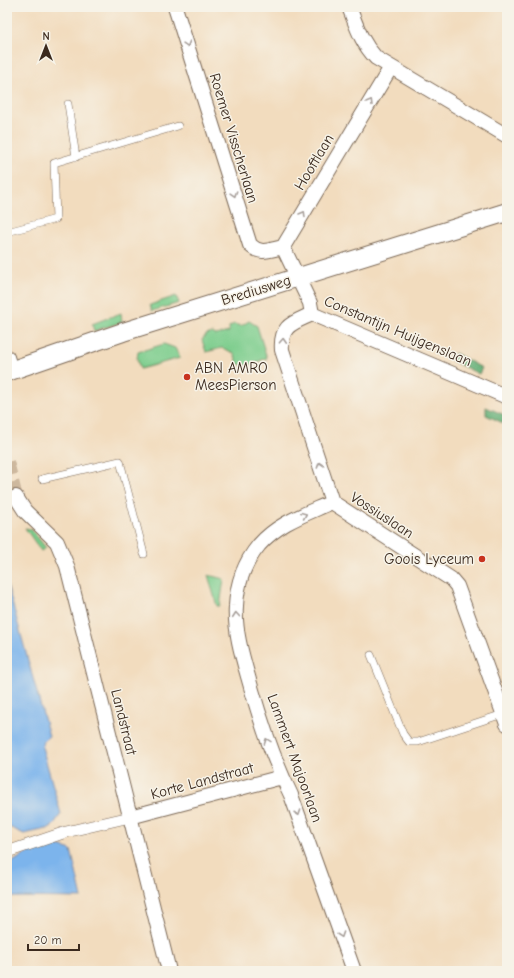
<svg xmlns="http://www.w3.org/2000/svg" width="514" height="978" font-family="'Comic Neue',sans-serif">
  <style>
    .green { fill: #7dcd8d; stroke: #5c7c56 }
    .forest { fill: #66b078; stroke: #506d4b }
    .water { fill: #7cb4ec; stroke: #5c6f85 }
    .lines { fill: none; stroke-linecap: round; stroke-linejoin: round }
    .minor-tunnel { stroke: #cdb89e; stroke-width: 14; stroke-dasharray: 14 7; stroke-linecap: butt }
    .service-casing { stroke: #7b6856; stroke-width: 8 }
    .pedestrian-casing { stroke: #7b6856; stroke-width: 12 }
    .minor-casing { stroke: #7b6856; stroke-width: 16 }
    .tertiary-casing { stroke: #7b6856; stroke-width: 20 }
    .service { stroke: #fff; stroke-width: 7 }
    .pedestrian { stroke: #fff; stroke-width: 11 }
    .minor { stroke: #fff; stroke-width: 14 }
    .tertiary { stroke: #fff; stroke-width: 18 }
    .oneway { stroke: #a79f9a }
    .poi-dot { fill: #c8321e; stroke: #f7f3e8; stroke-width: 1.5 }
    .labels { text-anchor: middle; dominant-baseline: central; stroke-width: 3; stroke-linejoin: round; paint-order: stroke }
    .street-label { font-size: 15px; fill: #3b2a1e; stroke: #f7f3e8 }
    .poi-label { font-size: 15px; fill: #3b2a1e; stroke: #f7f3e8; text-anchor: start }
  </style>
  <rect width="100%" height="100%" fill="#f7f3e8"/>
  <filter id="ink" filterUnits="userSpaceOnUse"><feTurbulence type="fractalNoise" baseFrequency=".025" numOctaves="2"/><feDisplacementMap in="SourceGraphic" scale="8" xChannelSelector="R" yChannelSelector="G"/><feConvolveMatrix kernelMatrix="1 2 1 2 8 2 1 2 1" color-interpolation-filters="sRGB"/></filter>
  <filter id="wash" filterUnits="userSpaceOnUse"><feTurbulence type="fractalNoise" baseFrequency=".012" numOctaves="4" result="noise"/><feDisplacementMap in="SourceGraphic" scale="16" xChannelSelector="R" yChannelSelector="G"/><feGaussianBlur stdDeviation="0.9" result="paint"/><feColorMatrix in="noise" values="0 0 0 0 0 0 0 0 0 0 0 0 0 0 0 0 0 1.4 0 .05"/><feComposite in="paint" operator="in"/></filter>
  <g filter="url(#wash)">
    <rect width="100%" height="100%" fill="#f2dcbe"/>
    <path class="green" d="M176,296L179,303L152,311L150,305Z
      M121,313L122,322L94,331L92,324Z
      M249,321L257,326L267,358L247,366L238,364L234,353L222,348L206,352L202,340L206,335L212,333L216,335L229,332V327L234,324L241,326Z
      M164,344L175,348L180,358L140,369L137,359L138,352Z
      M25,528L31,529L46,548L41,551Z
      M208,575L224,579L220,606H217Z"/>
    <path class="forest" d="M455,353L482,368L479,374L452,361Z
      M486,407L507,416V425L486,415Z"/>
    <path class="water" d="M7,584L49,736L43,741L42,747L61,814L51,828L24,834L7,826Z
      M56,845L71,850L82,898L7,897V866L29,851Z"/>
  </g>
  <g filter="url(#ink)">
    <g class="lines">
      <path class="minor-tunnel" d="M7,462L16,497"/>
      <defs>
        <path id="service" d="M68,104L76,157
          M7,232L56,219L54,163L178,126
          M42,479L120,461L144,554
          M371,655L403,734L409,742H418L503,714"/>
        <path id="pedestrian" d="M7,852L66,832L130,817"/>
        <path id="minor" d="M175,7L250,245C261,255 269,250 283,247
          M349,7C357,27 361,42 376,58L507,136
          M283,247L391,67
          M283,247L310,303L312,314
          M312,314C293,323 280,325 282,350L332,502L451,579L457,586L507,724
          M312,314L507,397
          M7,357L11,370
          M16,497L25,511L57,542L67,566L169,971
          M332,502C306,514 278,523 259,545C245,562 237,584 236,606C234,632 244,662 251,687C262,725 273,759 291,795L354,971
          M130,817L282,777"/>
        <path id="tertiary" d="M7,372L123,332L507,212"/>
      </defs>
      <use href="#service" class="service-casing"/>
      <use href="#pedestrian" class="pedestrian-casing"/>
      <use href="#minor" class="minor-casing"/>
      <use href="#tertiary" class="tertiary-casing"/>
      <use href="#service" class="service"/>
      <use href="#pedestrian" class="pedestrian"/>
      <use href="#minor" class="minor"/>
      <use href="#tertiary" class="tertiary"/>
    </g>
    <defs><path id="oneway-chevron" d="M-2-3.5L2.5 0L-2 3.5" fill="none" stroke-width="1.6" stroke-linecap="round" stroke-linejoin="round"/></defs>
    <g class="oneway">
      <use href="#oneway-chevron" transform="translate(187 44) rotate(73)"/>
      <use href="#oneway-chevron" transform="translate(370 102) rotate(-59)"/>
      <use href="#oneway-chevron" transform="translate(234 194) rotate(73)"/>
      <use href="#oneway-chevron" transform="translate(303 214) rotate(-59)"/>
      <use href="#oneway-chevron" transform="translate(283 341) rotate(-87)"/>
      <use href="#oneway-chevron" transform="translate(320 465) rotate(-108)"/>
      <use href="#oneway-chevron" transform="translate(304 515) rotate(-23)"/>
      <use href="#oneway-chevron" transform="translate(236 615) rotate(-95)"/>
      <use href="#oneway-chevron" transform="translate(267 741) rotate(-110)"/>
      <use href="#oneway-chevron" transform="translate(298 813) rotate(71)"/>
      <use href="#oneway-chevron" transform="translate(341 935) rotate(71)"/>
    </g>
  </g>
  <g class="poi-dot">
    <circle cx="187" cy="377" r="4"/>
    <circle cx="482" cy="559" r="4"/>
  </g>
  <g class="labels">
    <g class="street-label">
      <text transform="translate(234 138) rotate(73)">Roemer Visscherlaan</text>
      <text transform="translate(314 162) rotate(-59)">Hooftlaan</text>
      <text transform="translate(256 290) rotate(-17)">Brediusweg</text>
      <text transform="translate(398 331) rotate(23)">Constantijn Huijgenslaan</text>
      <text transform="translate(382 515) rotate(33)">Vossiuslaan</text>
      <text transform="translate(124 722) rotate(76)">Landstraat</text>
      <text transform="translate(295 758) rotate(70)">Lammert Majoorlaan</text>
      <text transform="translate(202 781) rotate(-15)">Korte Landstraat</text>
    </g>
    <g class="poi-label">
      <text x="195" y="368">ABN AMRO<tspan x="195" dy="17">MeesPierson</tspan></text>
      <text x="474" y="559" text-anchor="end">Goois Lyceum</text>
    </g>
  </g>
  <rect width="514" height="978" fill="none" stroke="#f7f3e8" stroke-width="24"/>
  <g transform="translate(46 46)" stroke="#f7f3e8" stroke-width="3" paint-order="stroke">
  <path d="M0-3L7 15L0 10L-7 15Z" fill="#3b2a1e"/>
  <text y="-6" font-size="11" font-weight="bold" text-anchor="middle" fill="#3b2a1e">N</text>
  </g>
  <path d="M28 944v6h51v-6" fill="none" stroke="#3b2a1e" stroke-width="2"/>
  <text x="34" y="944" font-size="12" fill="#3b2a1e" stroke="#f7f3e8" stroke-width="3" paint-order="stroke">20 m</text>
</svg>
